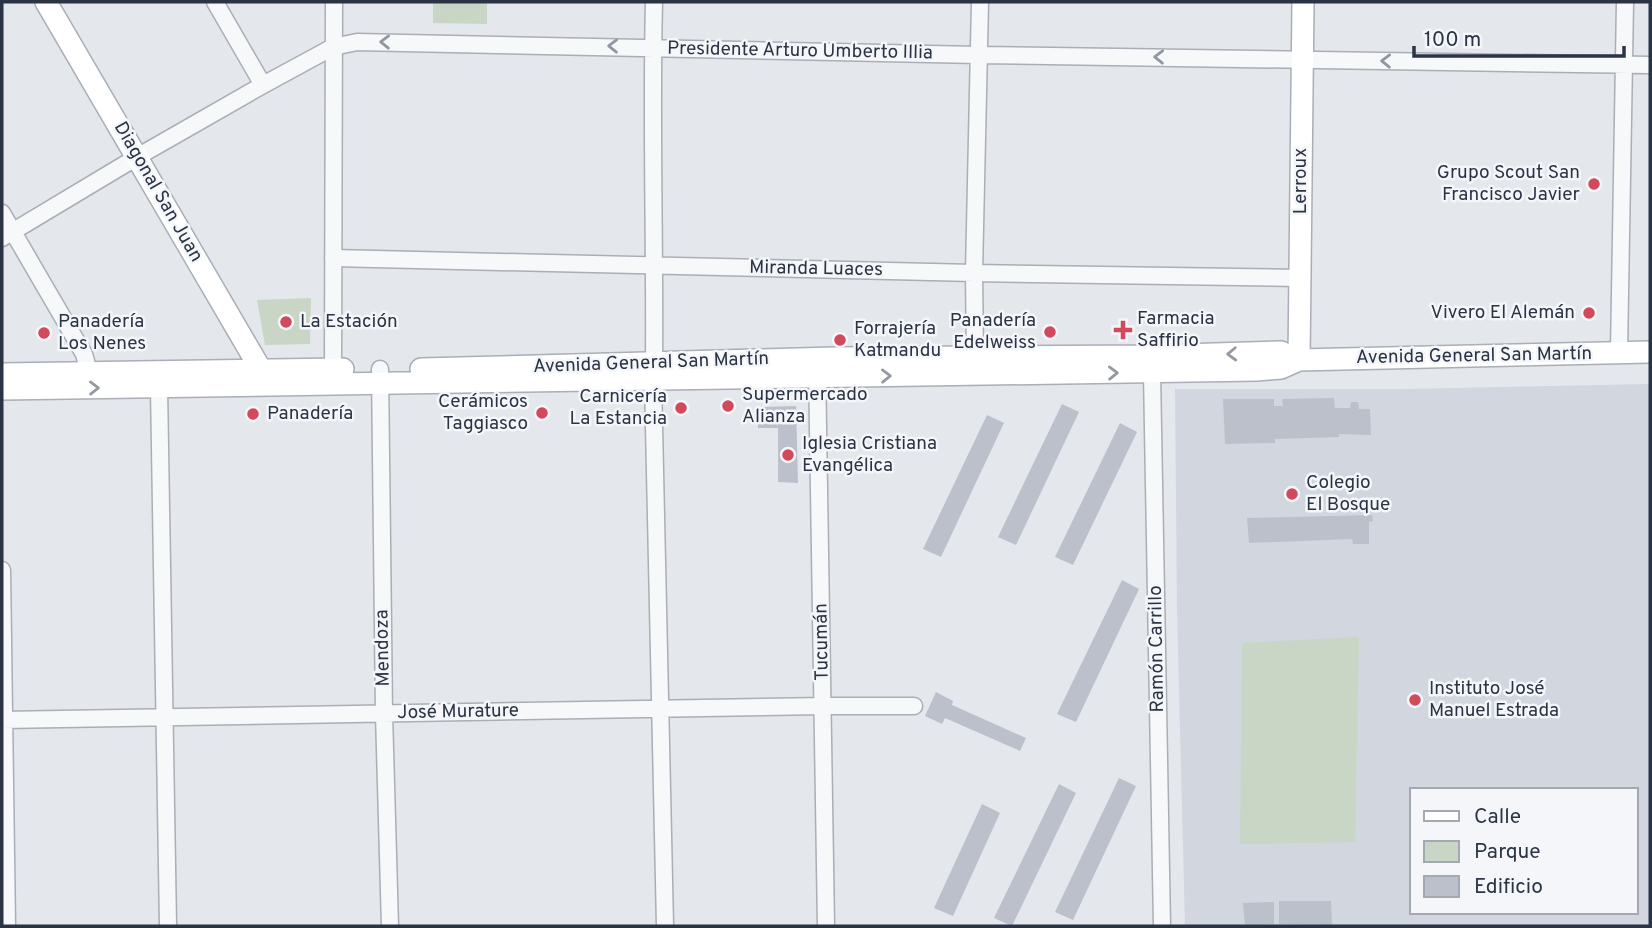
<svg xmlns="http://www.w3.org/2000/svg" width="1652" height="928" font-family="Overpass,sans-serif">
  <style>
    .built { fill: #d2d6de; fill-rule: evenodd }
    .green { fill: #c9d6c5 }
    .building { fill: #bbc0ca }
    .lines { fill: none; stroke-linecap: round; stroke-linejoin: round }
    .street-casing { stroke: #a9aeb7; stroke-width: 19 }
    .secondary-casing { stroke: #a9aeb7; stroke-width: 24 }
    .street { stroke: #f7f8fa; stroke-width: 16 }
    .secondary { stroke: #fff; stroke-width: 21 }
    .oneway { stroke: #9196a0 }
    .oneway2 { stroke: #959aa2 }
    .poi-dot { fill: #d1495b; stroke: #f4f6f9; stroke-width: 2.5 }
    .labels { text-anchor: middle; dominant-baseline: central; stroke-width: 5; stroke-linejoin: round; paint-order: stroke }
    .street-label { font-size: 19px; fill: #2b3445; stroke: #f4f6f9 }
    .poi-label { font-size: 19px; fill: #2b3445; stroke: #f4f6f9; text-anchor: start }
  </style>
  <rect width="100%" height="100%" fill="#e4e7ec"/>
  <path class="built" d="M1650,384V926H1185L1177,610L1175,389H1406ZM1412,790H1636V912H1412Z"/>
  <path class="green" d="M433,2H487V24L433,23Z
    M311,298L310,344L265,345L257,300Z
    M1359,637L1355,842L1240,844L1242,643Z"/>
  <path class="building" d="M1334,398L1335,408H1350L1351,402H1358L1359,409H1370L1371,435L1339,434V437L1275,439V443L1225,444L1223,399H1274V406H1283L1282,399Z
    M1062,404L1079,412L1016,545L998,537Z
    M796,406L798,483L778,482V428H758V407Z
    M987,415L1004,423L941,557L923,549Z
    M1120,423L1137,432L1073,565L1055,557Z
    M1372,515L1373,521L1369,522V544H1353L1352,539L1249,543L1247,518Z
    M1122,580L1139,589L1076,722L1057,714Z
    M936,692L953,701L952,705L1026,738L1020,751L945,718L942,724L925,716Z
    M1119,778L1136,786L1073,920L1055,912Z
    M1059,784L1076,793L1012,926L994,918Z
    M982,804L1000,813L953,916L934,908Z
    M1279,901H1331L1332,925L1279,924Z
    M1274,902V924L1245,925L1243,903Z"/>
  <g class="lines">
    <defs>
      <path id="street" d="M215,2L263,85
        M2,213L84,354L89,372
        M2,238L137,157L263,85L333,47L357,42L978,55L1650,65
        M333,258L974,273L1300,278
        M1619,352L1625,2
        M975,358L974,273L980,2
        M654,364C655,243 651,122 654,2
        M817,365L826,926
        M333,369L334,2
        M380,369L384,714L390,926
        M1152,373L1162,926
        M653,380L665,926
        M159,387L168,926
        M2,570L7,926
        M2,720L823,706H914"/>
      <path id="secondary" d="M46,2L261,370L265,381
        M1299,360L1303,2
        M421,369L834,358L1148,356L1281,352L1299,360
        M2,374L343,369
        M2,389L1257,370L1281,368L1299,360L1650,352"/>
    </defs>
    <use href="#street" class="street-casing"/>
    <use href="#secondary" class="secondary-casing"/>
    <use href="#street" class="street"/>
    <use href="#secondary" class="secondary"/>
  </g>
  <defs><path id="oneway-chevron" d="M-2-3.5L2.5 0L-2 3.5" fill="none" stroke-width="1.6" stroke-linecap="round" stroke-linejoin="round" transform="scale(1.75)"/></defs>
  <g class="oneway">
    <use href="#oneway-chevron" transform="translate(385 42) rotate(-179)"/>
    <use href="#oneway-chevron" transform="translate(613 46) rotate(-179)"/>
    <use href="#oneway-chevron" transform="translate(1159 57) rotate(-179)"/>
    <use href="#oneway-chevron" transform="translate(1386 61) rotate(-179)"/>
  </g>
  <g class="oneway2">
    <use href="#oneway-chevron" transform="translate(1232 354) rotate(178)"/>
    <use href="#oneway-chevron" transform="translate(1113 373) rotate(-1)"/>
    <use href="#oneway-chevron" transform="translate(886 376) rotate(-1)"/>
    <use href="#oneway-chevron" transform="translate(94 388) rotate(-1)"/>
  </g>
  <g class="poi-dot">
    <circle cx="1594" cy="184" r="7"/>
    <circle cx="1589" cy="313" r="7"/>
    <circle cx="286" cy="322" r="7"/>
    <path d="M1119.5 319.5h7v7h7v7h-7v7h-7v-7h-7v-7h7z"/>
    <circle cx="1050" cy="332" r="7"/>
    <circle cx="44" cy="333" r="7"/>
    <circle cx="840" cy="340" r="7"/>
    <circle cx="728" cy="406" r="7"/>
    <circle cx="681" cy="408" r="7"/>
    <circle cx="542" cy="413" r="7"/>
    <circle cx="253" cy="414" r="7"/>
    <circle cx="788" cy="455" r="7"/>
    <circle cx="1292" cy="494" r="7"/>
    <circle cx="1415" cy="700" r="7"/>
  </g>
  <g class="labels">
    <g class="street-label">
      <text transform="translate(800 51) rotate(1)">Presidente Arturo Umberto Illia</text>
      <text transform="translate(1301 181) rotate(-90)">Lerroux</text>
      <text transform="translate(158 192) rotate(60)">Diagonal San Juan</text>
      <text transform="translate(816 269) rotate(1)">Miranda Luaces</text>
      <text transform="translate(1474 356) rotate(-1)">Avenida General San Martín</text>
      <text transform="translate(651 363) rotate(-2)">Avenida General San Martín</text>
      <text transform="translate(822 642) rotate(-91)">Tucumán</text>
      <text transform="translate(383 648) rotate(-91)">Mendoza</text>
      <text transform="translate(1157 649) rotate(-91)">Ramón Carrillo</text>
      <text transform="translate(458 712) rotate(-1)">José Murature</text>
    </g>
    <g class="poi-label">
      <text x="1580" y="173" text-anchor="end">Grupo Scout San<tspan x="1580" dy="22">Francisco Javier</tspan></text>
      <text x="1575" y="313" text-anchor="end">Vivero El Alemán</text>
      <text x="1137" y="319">Farmacia<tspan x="1137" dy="22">Saffirio</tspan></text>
      <text x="1036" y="321" text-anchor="end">Panadería<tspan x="1036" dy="22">Edelweiss</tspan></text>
      <text x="58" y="322">Panadería<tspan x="58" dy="22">Los Nenes</tspan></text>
      <text x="300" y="322">La Estación</text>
      <text x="854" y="329">Forrajería<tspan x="854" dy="22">Katmandu</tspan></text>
      <text x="742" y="395">Supermercado<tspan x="742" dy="22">Alianza</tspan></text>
      <text x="667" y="397" text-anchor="end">Carnicería<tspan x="667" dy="22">La Estancia</tspan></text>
      <text x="528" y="402" text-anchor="end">Cerámicos<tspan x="528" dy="22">Taggiasco</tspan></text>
      <text x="267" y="414">Panadería</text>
      <text x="802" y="444">Iglesia Cristiana<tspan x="802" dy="22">Evangélica</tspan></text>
      <text x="1306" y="483">Colegio<tspan x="1306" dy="22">El Bosque</tspan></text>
      <text x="1429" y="689">Instituto José<tspan x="1429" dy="22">Manuel Estrada</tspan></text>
    </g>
  </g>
  <rect width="1652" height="928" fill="none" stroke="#2b3445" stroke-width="7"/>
  <rect x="1410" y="788" width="228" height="126" fill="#f4f6f9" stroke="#a4a8b1" stroke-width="2"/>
  <rect x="1424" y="811" width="35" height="10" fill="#ffffff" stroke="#a4a8b1" stroke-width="2"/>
  <text x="1474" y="823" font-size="21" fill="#2b3445">Calle</text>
  <rect x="1424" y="841" width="35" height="21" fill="#c9d6c5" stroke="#a4a8b1" stroke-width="2"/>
  <text x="1474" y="858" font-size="21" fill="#2b3445">Parque</text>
  <rect x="1424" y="876" width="35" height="21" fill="#bbc0ca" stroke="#a4a8b1" stroke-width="2"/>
  <text x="1474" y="893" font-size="21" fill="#2b3445">Edificio</text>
  <path d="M1414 46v10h210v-10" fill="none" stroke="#2b3445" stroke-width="3.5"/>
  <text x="1424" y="46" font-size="21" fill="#2b3445" stroke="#f4f6f9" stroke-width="5" paint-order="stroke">100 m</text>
</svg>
